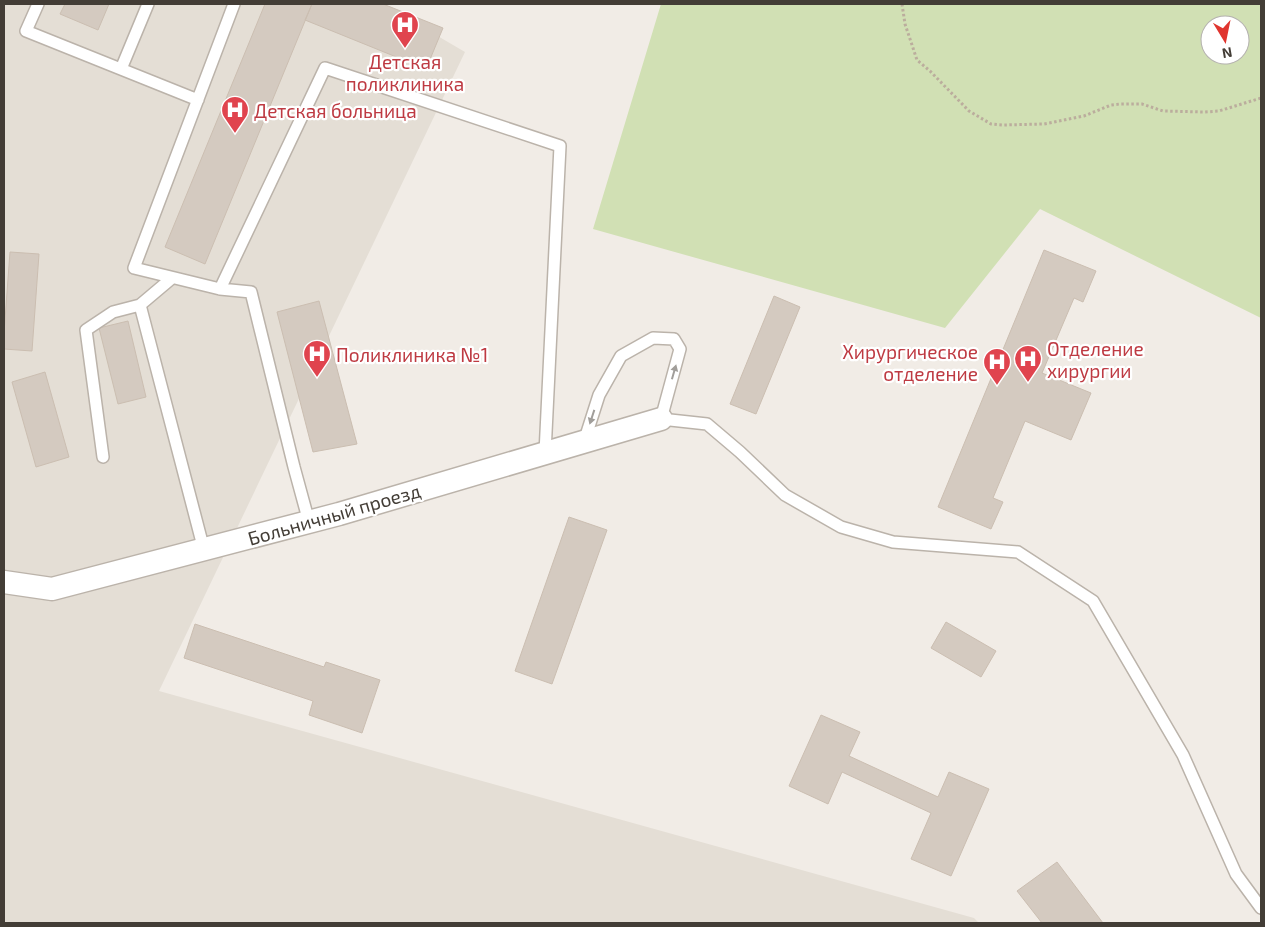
<svg xmlns="http://www.w3.org/2000/svg" width="1265" height="927" font-family="'Exo 2',sans-serif">
  <style>
    .residential { fill: #e4ded5 }
    .green { fill: #d1e0b4; fill-rule: evenodd }
    .building { fill: #d4cac0; stroke: #cbbeb1 }
    .lines { fill: none; stroke-linecap: round; stroke-linejoin: round }
    .service-casing { stroke: #bbb3aa; stroke-width: 14 }
    .minor-casing { stroke: #bbb3aa; stroke-width: 25 }
    .path { stroke: #bbad9d; stroke-width: 3; stroke-dasharray: 2.5 2.5; stroke-linecap: butt }
    .service { stroke: #fff; stroke-width: 11 }
    .minor { stroke: #fff; stroke-width: 22 }
    .oneway { fill: #a19e9a }
    .labels { text-anchor: middle; dominant-baseline: central; stroke-width: 4.5; stroke-linejoin: round; paint-order: stroke }
    .health-label { font-size: 19px; fill: #be3a42; stroke: #fff; text-anchor: start }
    .street-label { font-size: 19px; fill: #433d36; stroke: #fff }
  </style>
  <rect width="100%" height="100%" fill="#f1ece6"/>
  <path class="residential" d="M4,4H383L465,52L159,691L974,918L979,923H4Z"/>
  <path class="green" d="M661,4H1261V318L1040,209L945,328L593,229ZM1210,25H1240V55H1210Z"/>
  <path class="building" d="M65,4H109L98,30L60,14Z
    M265,4H312L205,264L165,247Z
    M312,4H383L443,28L426,69L305,20Z
    M1044,250L1096,271L1083,302L1074,298L1042,373L1091,393L1071,440L1025,421L993,498L1003,502L991,529L938,507Z
    M10,252L39,254L32,351L4,349V333Z
    M774,296L800,307L756,414L730,404Z
    M319,301L357,444L313,452L277,312Z
    M128,321L146,397L118,404L99,328Z
    M45,372L69,457L36,467L12,382Z
    M569,517L607,530L552,684L515,671Z
    M946,622L996,651L981,677L931,648Z
    M195,624L324,667L326,662L380,680L362,733L309,715L313,701L184,658Z
    M821,715L860,732L849,756L938,797L949,772L989,789L951,876L911,859L931,813L842,772L828,804L789,786Z
    M1057,862L1103,923H1042L1017,891Z"/>
  <g class="lines">
    <defs>
      <path id="service" d="M38,4L26,31L198,100
        M234,4L134,268L220,289L251,292L294,467L309,522
        M121,69L148,4
        M172,278L140,305L204,550
        M220,289L325,68L560,146L545,453
        M584,442L599,395L621,356L653,338L674,339L680,349L661,419L707,424L740,452L785,495L841,527L893,542L1018,552L1093,601L1183,755L1236,874L1261,908
        M103,457L86,330L113,312L140,305"/>
      <path id="minor" d="M4,582L52,589L339,514L661,419"/>
    </defs>
    <use href="#service" class="service-casing"/>
    <use href="#minor" class="minor-casing"/>
    <path class="path" d="M902,4L905,24L917,60L930,71L969,111L991,124L1002,125L1044,124L1084,116L1111,105L1120,104H1142L1163,111L1205,112L1219,111L1261,98"/>
    <use href="#service" class="service"/>
    <use href="#minor" class="minor"/>
  </g>
  <defs><path id="oneway-solid" d="M-6-.8H1V-3.2L6.5 0L1 3.2V.8H-6Z" transform="scale(1.25)"/></defs>
  <g class="oneway">
    <use href="#oneway-solid" transform="translate(674 372) rotate(-74)"/>
    <use href="#oneway-solid" transform="translate(592 417) rotate(108)"/>
  </g>
  <defs>
    <symbol id="hospital-pin" viewBox="-11 -11 22 30"><path d="M0 17L-7.5 6A9.5 9.5 0 1 1 7.5 6Z" fill="#e0444e" stroke="#fff"/><path d="M-5-5h3v3.5h4V-5h3V5h-3V1.5h-4V5h-3Z" fill="#fff"/></symbol>
  </defs>
  <g fill-rule="evenodd">
    <use href="#hospital-pin" x="389" y="9" width="32" height="43"/>
    <use href="#hospital-pin" x="219" y="94" width="32" height="43"/>
    <use href="#hospital-pin" x="301" y="338" width="32" height="43"/>
    <use href="#hospital-pin" x="1012" y="343" width="32" height="43"/>
    <use href="#hospital-pin" x="981" y="346" width="32" height="43"/>
  </g>
  <g class="labels">
    <g class="health-label">
      <text x="405" y="61" text-anchor="middle">Детская<tspan x="405" dy="22">поликлиника</tspan></text>
      <text x="254" y="110">Детская больница</text>
      <text x="1047" y="348">Отделение<tspan x="1047" dy="22">хирургии</tspan></text>
      <text x="978" y="351" text-anchor="end">Хирургическое<tspan x="978" dy="22">отделение</tspan></text>
      <text x="336" y="354">Поликлиника №1</text>
    </g>
    <g class="street-label">
      <text transform="translate(334 514) rotate(-16)">Больничный проезд</text>
    </g>
  </g>
  <rect width="1265" height="927" fill="none" stroke="#433d36" stroke-width="10"/>
  <g transform="translate(1225 40) rotate(170)"><circle r="24" fill="#ffffff" stroke="#b4b1af"/>
  <path d="M0-4L9 19L0 12L-9 19Z" fill="#e0352f"/>
  <text y="-8" font-size="14" font-weight="bold" text-anchor="middle" fill="#433d36">N</text>
  </g>
</svg>
